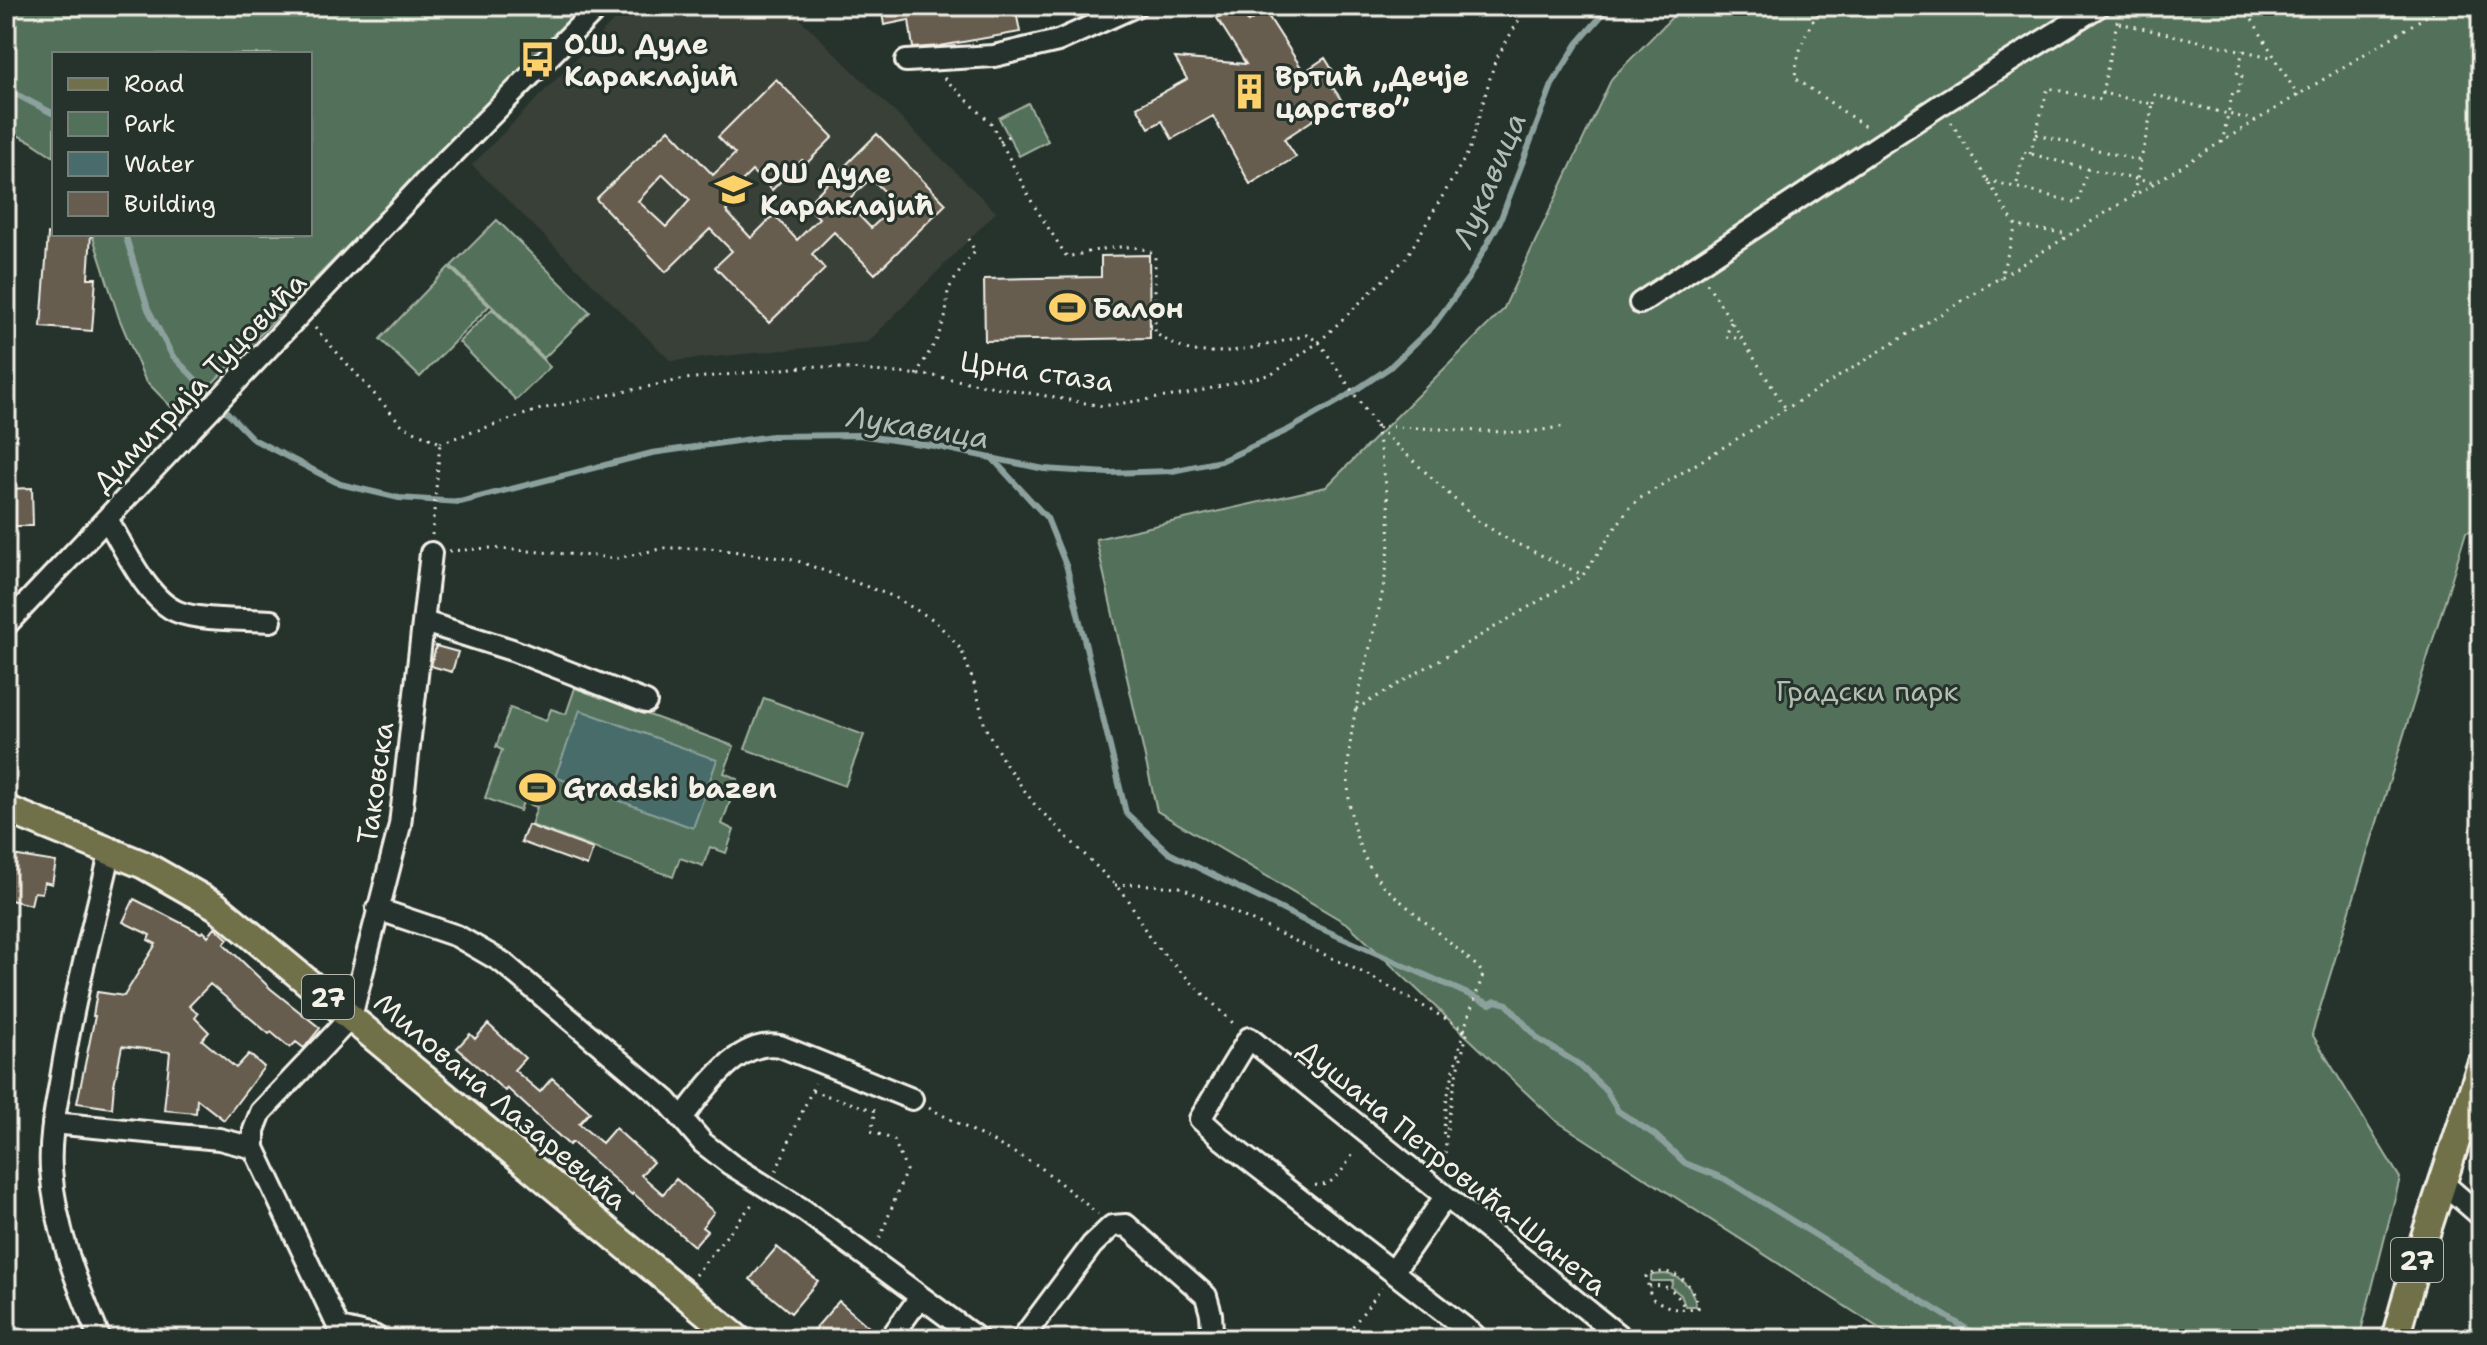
<svg xmlns="http://www.w3.org/2000/svg" width="2487" height="1345" font-family="'Shantell Sans',sans-serif">
  <style>
    .built { fill: #394037 }
    .green { fill: #52715a; stroke: #a3b1a1; stroke-width: 2 }
    .water { fill: #476c6b; stroke: #8ca19d; stroke-width: 2 }
    .lines { fill: none; stroke-linecap: round; stroke-linejoin: round }
    .stream { stroke: #8ca19d; stroke-width: 6 }
    .building { fill: #665d4f; stroke: #f4f1e8; stroke-width: 2; fill-rule: evenodd }
    .minor-casing { stroke: #f4f1e8; stroke-width: 26 }
    .major-casing { stroke: #f4f1e8; stroke-width: 32 }
    .path { stroke: #f4f1e8; stroke-width: 3; stroke-dasharray: 2 6; stroke-linecap: butt }
    .minor { stroke: #26332d; stroke-width: 20 }
    .major { stroke: #70704a; stroke-width: 26 }
    .labels { text-anchor: middle; dominant-baseline: central; stroke-width: 6; stroke-linejoin: round; paint-order: stroke }
    .shield { fill: #26332d; stroke: #b6b8b0; stroke-width: 2 }
    .shield-label { font-size: 26px; font-weight: bold; fill: #f4f1e8 }
    .poi-label { font-size: 28px; font-weight: bold; fill: #f4f1e8; stroke: #26332d; text-anchor: start }
    .street-label { font-size: 28px; fill: #f4f1e8; stroke: #26332d }
    .park-label { font-size: 28px; fill: #b3beaf; stroke: #26332d }
    .water-label { font-size: 30px; font-style: italic; fill: #afbcb6; stroke: #26332d }
  </style>
  <rect width="100%" height="100%" fill="#26332d"/>
  <filter id="ink" filterUnits="userSpaceOnUse"><feTurbulence type="fractalNoise" baseFrequency=".0125" numOctaves="2"/><feDisplacementMap in="SourceGraphic" scale="16" xChannelSelector="R" yChannelSelector="G"/><feConvolveMatrix kernelMatrix="1 2 1 2 8 2 1 2 1" color-interpolation-filters="sRGB"/></filter>
  <g filter="url(#ink)">
    <path class="built" d="M628,6H787L996,212L868,342L671,361L472,165Z"/>
    <path class="green" d="M6,6H584L180,416L145,380L119,318L92,234H310V54H54V157L30,141L6,130Z
      M1683,6H2481V529L2466,532L2312,1034L2400,1178L2359,1339H1896L1555,1120L1349,925L1157,811L1096,539L1326,487L1503,310L1612,78Z
      M1028,103L1048,141L1019,156L999,118Z
      M497,220L590,312L544,358L451,266Z
      M449,267L489,306L420,377L380,339Z
      M492,309L550,367L516,400L459,342Z
      M575,688L734,746L724,773L738,779L722,824L734,830L726,853L710,847L703,866L680,858L673,877L531,825L537,807L523,802L520,811L485,798L502,750L496,747L510,708L546,721L551,709L566,714Z
      M764,698L864,735L845,786L745,749Z
      M1666,1274C1683,1277 1693,1288 1696,1306H1685L1681,1295L1671,1287L1673,1281H1651V1275Z"/>
    <path class="water" d="M580,710L717,760L693,828L555,777Z"/>
    <g class="lines">
      <path class="stream" d="M6,89L54,114
        M125,234L148,309L172,355L253,439L340,484L399,498L460,502L652,453L772,436L859,435L934,446L1044,469L1108,473L1172,471L1221,461L1288,430L1339,401L1389,368L1433,326L1469,277L1500,221L1552,85L1577,44L1610,6
        M992,458L1047,518L1067,568L1126,813L1169,853L1311,924L1490,1004L1496,1001L1507,1004L1538,1039L1577,1063L1605,1089L1618,1111L1655,1135L1685,1163L1725,1179L1983,1339"/>
    </g>
    <path class="building" d="M881,6H943V13L985,6H1015L1020,32L940,46L913,48L909,20L884,25Z
      M1236,6H1239L1248,22L1265,11L1304,72L1325,58L1336,76L1330,83L1342,101L1284,139L1296,157L1250,184L1213,116L1172,139L1162,121L1149,128L1137,107L1187,79L1175,58L1246,64L1217,18Z
      M776,79L833,137L806,164L802,160L772,190L752,171L730,193L737,200L726,211L751,238L774,215L797,240L819,218L806,205L877,134L946,204L875,274L834,232L812,254L825,269L769,323L715,267L732,251L710,229L666,272L596,199L669,129L713,175L735,154L718,137ZM663,174L690,200L666,227L638,201ZM871,178L897,204L871,228L846,202Z
      M48,234H91L88,278H96L92,331L41,327Z
      M1149,255L1150,338L985,341L984,279L1101,277V256Z
      M32,488L33,526H6V489Z
      M436,646L458,652L452,672L431,666Z
      M528,825L593,849L587,866L521,842Z
      M6,854L56,862L52,884L44,882L42,893L34,892L31,905L6,899Z
      M134,899L201,933L203,931L208,936L215,927L228,939L224,944L271,989L320,1028L304,1048L296,1042L290,1048L271,1032L269,1034L210,984L189,1006L198,1014L195,1018L209,1032L202,1040L236,1068L249,1054L264,1067L224,1120L197,1099L196,1113L164,1110L170,1052L122,1046L114,1085L112,1108L77,1103L95,1016H93L97,992L124,996L156,944L148,940L150,935L123,922Z
      M488,1024L525,1058L514,1070L540,1092L552,1078L590,1112L579,1124L602,1143L615,1128L653,1162L641,1175L663,1194L676,1179L714,1212L702,1227L707,1231L694,1246L633,1193L632,1195L572,1142L569,1145L507,1088L505,1091L457,1048L470,1034L475,1039Z
      M777,1247L818,1281L791,1313L750,1279Z
      M839,1301L878,1335L877,1339H806Z"/>
    <g class="lines">
      <defs>
        <path id="minor" d="M906,61L994,56L1058,41L1136,6
          M1640,303L1940,105L2099,6
          M107,519C124,547 147,600 178,612C201,621 246,619 271,621
          M424,622L512,650L646,702
          M6,625L423,184L599,6
          M377,909L457,936L502,962L667,1101L703,1143L730,1164L805,1211L978,1339
          M682,1118C705,1089 738,1038 780,1046L912,1099
          M53,1123L219,1139L254,1148V1130L261,1112L351,1017L400,825L431,553
          M254,1148L344,1339
          M2443,1183L2481,1216
          M1445,1197L1393,1272L1222,1139L1200,1119L1249,1038L1623,1339
          M1393,1272L1474,1335L1471,1339
          M340,1328L374,1336L379,1339
          M100,1339C77,1285 55,1228 51,1169C49,1138 56,1108 61,1078C73,1001 93,926 111,850
          M890,1339L920,1297
          M1022,1339L1092,1245L1112,1226L1126,1225L1206,1296L1211,1314L1212,1330L1217,1339"/>
        <path id="major" d="M6,809L144,865L216,906L738,1339
          M2395,1339L2415,1267L2481,1065"/>
      </defs>
      <use href="#minor" class="minor-casing"/>
      <use href="#major" class="major-casing"/>
      <path class="path" d="M1822,6C1807,29 1797,50 1795,78L1867,128
        M2244,6L2298,96
        M2119,13L2102,93L2153,104L2133,197
        M2119,23L2275,58
        M944,78L991,123L1033,204L1067,257C1091,252 1133,238 1155,255V333C1167,341 1180,349 1195,351C1226,356 1277,343 1307,335L1319,342L1376,426L1478,521L1509,540L1583,575
        M2153,104L2155,95L2228,114L2233,91L2238,92L2242,76L2237,75L2243,50
        M1951,122L2016,226L2069,234
        M2036,134L2141,161
        M1000,142L1008,136
        M2222,143L2228,114L2257,121
        M2030,154L2048,88L2101,100L2102,93
        M2087,169L2154,183
        M1987,180L2078,203L2087,169L2024,152L2016,187
        M2000,279L2016,226
        M1707,283L1786,409
        M1731,322L1726,337L1742,339
        M315,328L403,426L440,443
        M916,375L937,339L946,315L948,290L965,263L975,252L969,239
        M1376,426C1382,463 1391,503 1389,541C1384,645 1315,764 1368,864C1379,885 1400,900 1418,916C1438,933 1459,950 1479,968L1483,975L1464,1029L1468,1030C1456,1077 1444,1124 1445,1172
        M1376,426L1524,433L1566,426
        M440,443L541,409L685,379L813,366L934,376L1102,406L1187,394L1272,374L1319,342L1406,258L1469,151L1495,61L1527,6
        M432,535L440,443
        M449,551L489,548L618,558L665,548H710L795,560L892,596L934,620L961,649L976,689L985,727L1004,762L1035,805L1127,897L1150,939L1180,971L1234,1024
        M1356,709L1583,575L1629,508L1639,499L2443,6
        M1115,885L1134,884L1180,887L1366,974L1464,1029L1447,1098L1443,1139
        M812,1091L876,1111L871,1131L894,1140L906,1170L879,1241
        M929,1108L1039,1166L1098,1214
        M776,1171L815,1083
        M1315,1185C1335,1188 1345,1165 1355,1151
        M695,1275L753,1203
        M1649,1286C1668,1283 1678,1293 1685,1309
        M1698,1308C1693,1281 1673,1264 1646,1276L1651,1298C1676,1311 1674,1311 1703,1307
        M1182,1339L1191,1331
        M1343,1339L1382,1288
        M1720,1339L1727,1325"/>
      <use href="#minor" class="minor"/>
      <use href="#major" class="major"/>
    </g>
  </g>
  <defs>
    <symbol id="bus-bare" viewBox="-9 -9 18 18"><path d="M-5-6H5V4H4V6H2V4H-2V6H-4V4H-5ZM-3.5-4V0h7V-4ZM-3.5 1.2v1.5H-2V1.2ZM2 1.2v1.5H3.5V1.2Z" fill="#ffd166" stroke="#26332d" stroke-width="2.5" paint-order="stroke"/></symbol>
    <symbol id="building-bare" viewBox="-9 -9 18 18"><path d="M-4-6H4V6H1V3H-1V6H-4ZM-2.5-4.3h1.7v1.8h-1.7ZM.8-4.3h1.7v1.8H.8ZM-2.5-1h1.7V.8h-1.7ZM.8-1h1.7V.8H.8Z" fill="#ffd166" stroke="#26332d" stroke-width="2.5" paint-order="stroke"/></symbol>
    <symbol id="school-bare" viewBox="-9 -9 18 18"><path d="M0-5L7-2L0 1L-7-2ZM-4 1L0 2.5L4 1V4Q0 6-4 4Z" fill="#ffd166" stroke="#26332d" stroke-width="2.5" paint-order="stroke"/></symbol>
    <symbol id="stadium-bare" viewBox="-9 -9 18 18"><path d="M0-5a6.5 5 0 1 0 0 10a6.5 5 0 1 0 0-10ZM-3.5-1.8h7v3.6h-7Z" fill="#ffd166" stroke="#26332d" stroke-width="2.5" paint-order="stroke"/></symbol>
  </defs>
  <g fill-rule="evenodd">
    <use href="#bus-bare" x="512" y="34" width="51" height="51"/>
    <use href="#building-bare" x="1224" y="66" width="51" height="51"/>
    <use href="#school-bare" x="708" y="164" width="51" height="51"/>
    <use href="#stadium-bare" x="1042" y="282" width="51" height="51"/>
    <use href="#stadium-bare" x="512" y="762" width="51" height="51"/>
  </g>
  <g class="labels">
    <g class="shield">
      <rect x="302" y="975" width="52" height="44" rx="6"/>
      <rect x="2391" y="1238" width="52" height="44" rx="6"/>
    </g>
    <g class="shield-label">
      <text x="328" y="997">27</text>
      <text x="2417" y="1260">27</text>
    </g>
    <g class="poi-label">
      <text x="564" y="44">О.Ш. Дуле<tspan x="564" dy="32">Караклајић</tspan></text>
      <text x="1275" y="76">Вртић „Дечје<tspan x="1275" dy="32">царство”</tspan></text>
      <text x="760" y="173">ОШ Дуле<tspan x="760" dy="32">Караклајић</tspan></text>
      <text x="1093" y="308">Балон</text>
      <text x="563" y="788">Gradski bazen</text>
    </g>
    <g class="street-label">
      <text transform="translate(1037 371) rotate(8)">Црна стаза</text>
      <text transform="translate(199 382) rotate(-46)">Димитрија Туцовића</text>
      <text transform="translate(375 783) rotate(-82)">Таковска</text>
      <text transform="translate(501 1101) rotate(40)">Милована Лазаревића</text>
      <text transform="translate(1453 1167) rotate(39)">Душана Петровића-Шанета</text>
    </g>
    <g class="park-label">
      <text x="1867" y="691">Градски парк</text>
    </g>
    <g class="water-label">
      <text transform="translate(1489 180) rotate(-67)">Лукавица</text>
      <text transform="translate(918 427) rotate(9)">Лукавица</text>
    </g>
  </g>
  <rect width="2487" height="1345" fill="none" stroke="#26332d" stroke-width="32"/>
  <rect x="16" y="16" width="2455" height="1313" fill="none" stroke="#f4f1e8" stroke-width="3" filter="url(#ink)"/>
  <rect x="52" y="52" width="260" height="184" fill="#26332d" stroke="#787f78" stroke-width="2"/>
  <rect x="68" y="78" width="40" height="12" fill="#70704a" stroke="#787f78" stroke-width="2"/>
  <text x="124" y="92" font-size="24" fill="#f4f1e8">Road</text>
  <rect x="68" y="112" width="40" height="24" fill="#52715a" stroke="#787f78" stroke-width="2"/>
  <text x="124" y="132" font-size="24" fill="#f4f1e8">Park</text>
  <rect x="68" y="152" width="40" height="24" fill="#476c6b" stroke="#787f78" stroke-width="2"/>
  <text x="124" y="172" font-size="24" fill="#f4f1e8">Water</text>
  <rect x="68" y="192" width="40" height="24" fill="#665d4f" stroke="#787f78" stroke-width="2"/>
  <text x="124" y="212" font-size="24" fill="#f4f1e8">Building</text>
</svg>
